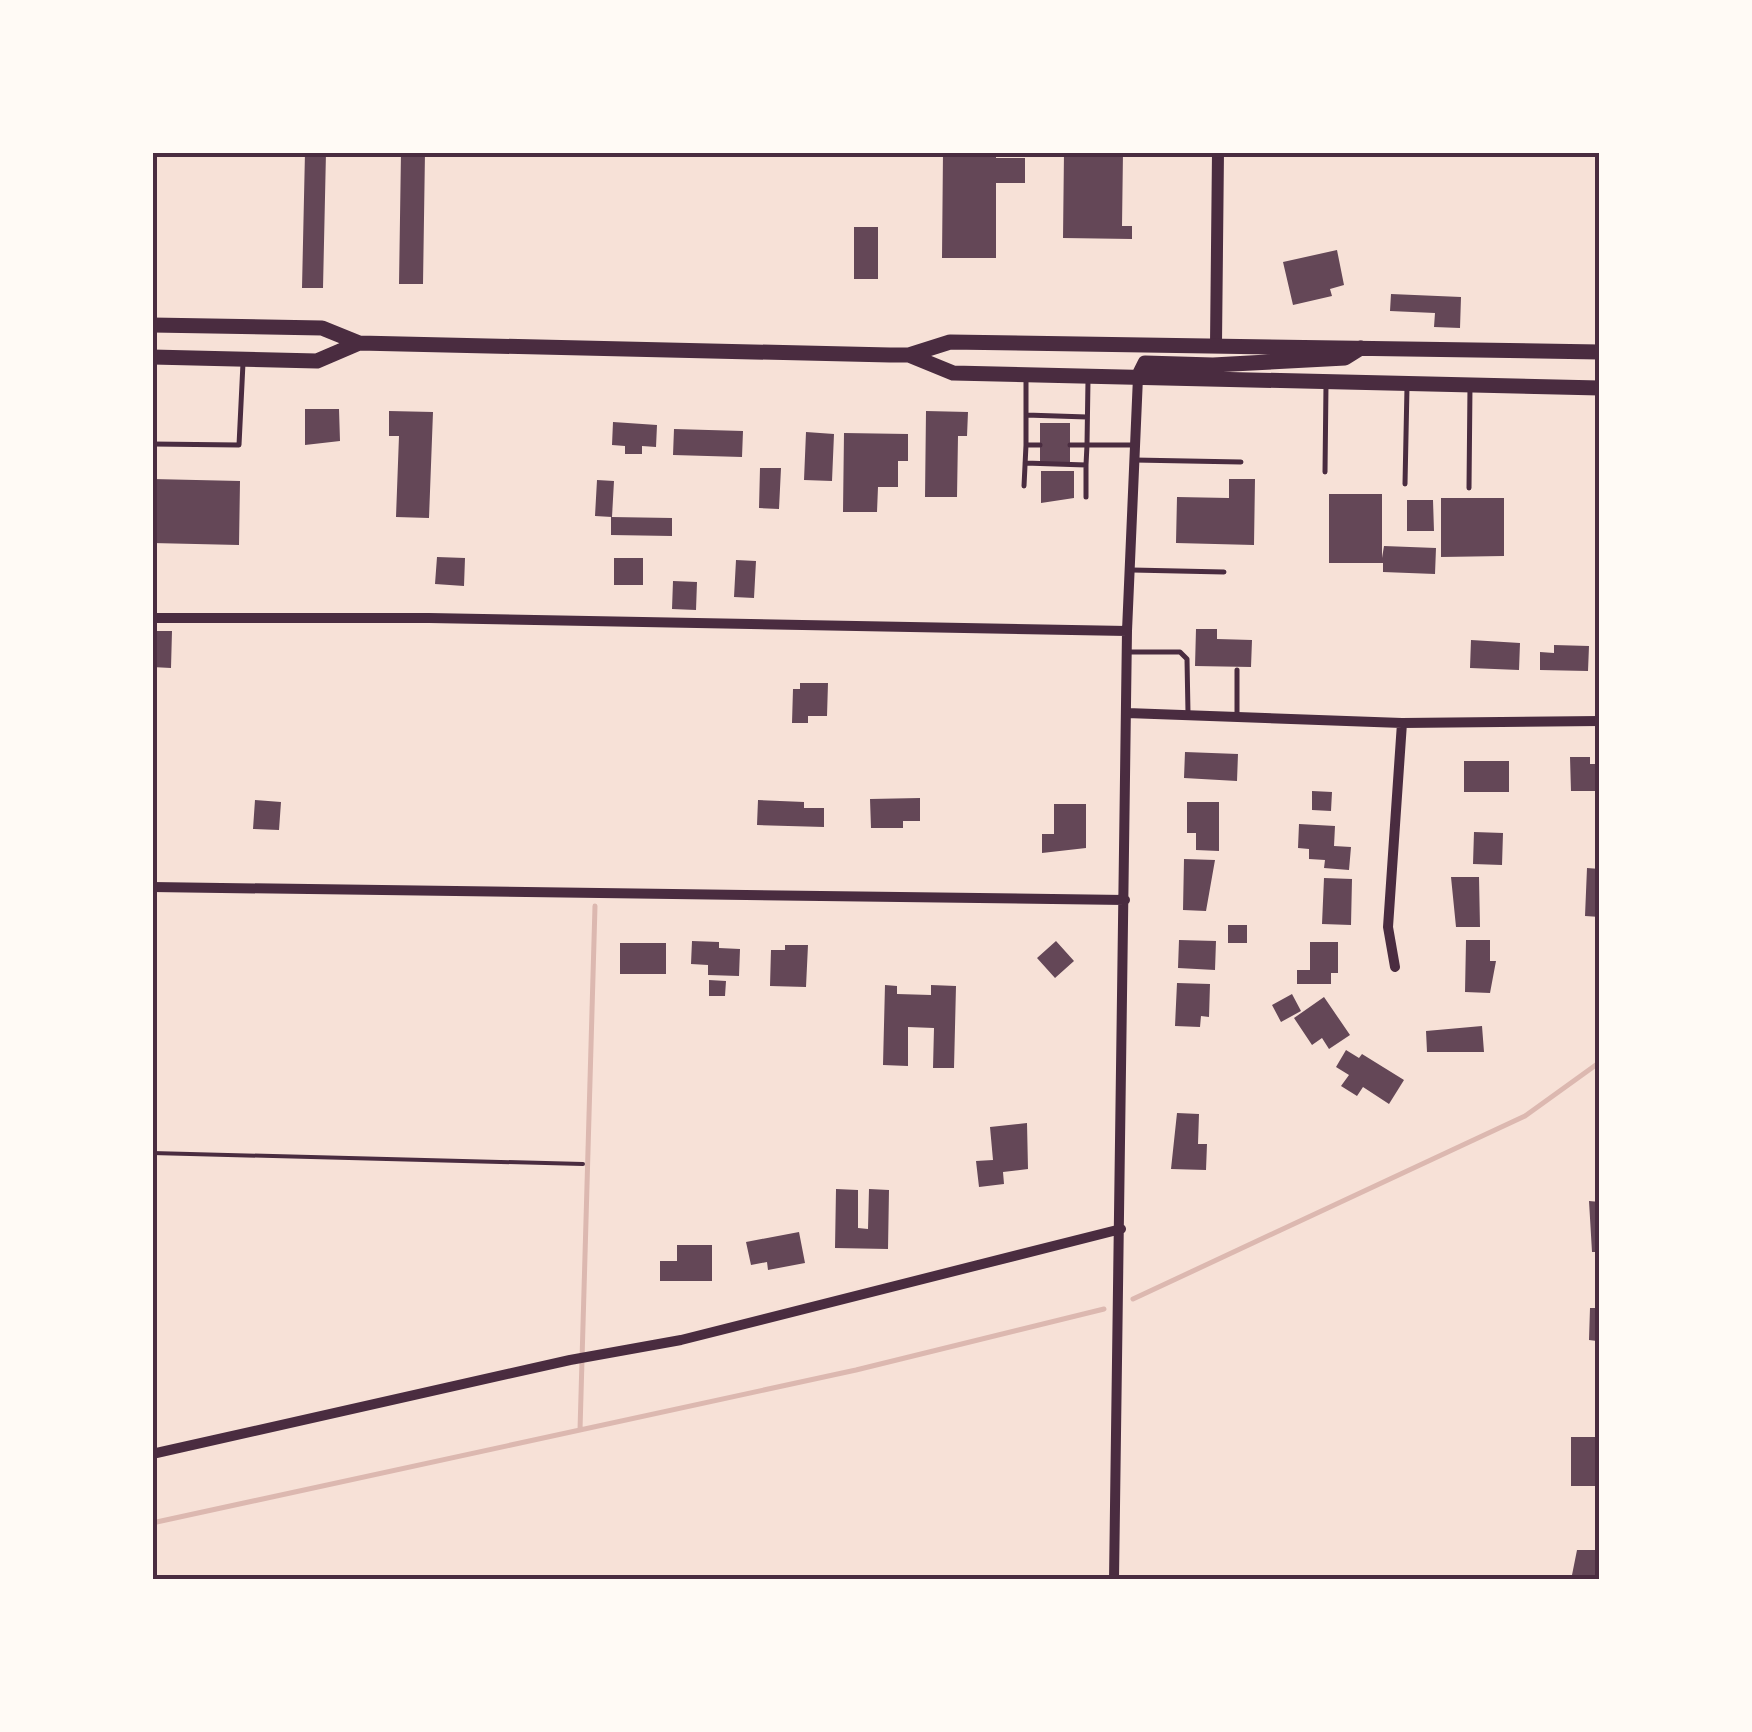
<svg xmlns="http://www.w3.org/2000/svg" width="1752" height="1732" font-family="Literata,serif">
  <style>
    .lines { fill: none; stroke-linecap: round; stroke-linejoin: round }
    .stream { stroke: #dcb8b0; stroke-width: 5 }
    .building { fill: #644757 }
    .path { stroke: #4a2c40; stroke-width: 4 }
    .service { stroke: #4a2c40; stroke-width: 5 }
    .minor { stroke: #4a2c40; stroke-width: 10 }
    .tertiary { stroke: #4a2c40; stroke-width: 12 }
    .primary { stroke: #4a2c40; stroke-width: 15 }
    .neatline { fill: none; stroke: #4a2c40; stroke-width: 4 }
  </style>
  <rect width="100%" height="100%" fill="#f7e1d7"/>
  <g class="lines">
    <path class="stream" d="M1133,1299L1525,1116L1600,1062
      M580,1430L595,906
      M152,1523L856,1370L1104,1309"/>
  </g>
  <path class="building" d="M305,152H326L323,288H302Z
    M401,152H425L423,284H399Z
    M943,152H996V158H1025V183H996V258H942Z
    M1064,152H1123L1122,226H1132V239L1063,238Z
    M854,227H878V279H854Z
    M1337,250L1344,285L1330,289L1332,296L1293,305L1283,262Z
    M1391,294L1461,297L1460,328L1434,327L1435,313L1390,311Z
    M305,409H339L340,441L305,445Z
    M389,411L433,412L429,518L396,517L399,436H389Z
    M926,411L968,412L967,436H958L957,497H925Z
    M613,422L657,425L656,447L642,446V454H625V446L612,445Z
    M1040,423H1070V462H1040Z
    M674,429L743,431L742,457L673,455Z
    M806,432L834,434L832,481L804,480Z
    M844,433L908,434V461H898V487H878L877,512H843Z
    M760,468H781L779,509L759,508Z
    M1041,471H1074V498L1041,503Z
    M152,479L240,481L239,545L152,543Z
    M1229,479H1255L1254,545L1176,543L1177,497L1229,498Z
    M597,480L614,481L612,517L595,516Z
    M1329,494H1382V558L1384,546L1436,548L1435,574L1383,572V563H1329Z
    M1441,498H1504V556L1441,557Z
    M1407,500H1433L1434,531H1407Z
    M611,517L672,518V536L611,535Z
    M437,557L465,558L464,586L435,584Z
    M614,558H643V585H614Z
    M736,560L756,561L754,598L734,597Z
    M673,581L697,582L696,610L672,609Z
    M1196,629H1217V639L1252,640L1251,667L1195,666Z
    M152,631H172L171,668L152,667Z
    M1471,640L1520,643L1519,670L1470,668Z
    M1554,645L1589,646L1588,671L1540,670V652L1554,653Z
    M800,683H828L827,716H808V723H792L793,689H800Z
    M1185,752L1238,754L1237,781L1184,778Z
    M1570,757H1590V764H1600V791H1571Z
    M1464,761H1509V792H1464Z
    M1312,791L1332,792L1331,811L1312,810Z
    M920,798V821H903V828H871L870,799Z
    M255,800L281,802L279,830L253,829Z
    M758,800L804,802V808H824V827L757,825Z
    M1187,802H1219V851L1196,850V833H1187Z
    M1054,804H1086V848L1042,853V834H1054Z
    M1299,824L1335,826L1334,846L1351,847L1349,870L1324,868L1325,860L1309,859V849L1298,848Z
    M1474,832L1503,833L1502,865L1473,864Z
    M1184,859L1215,860L1206,911L1183,910Z
    M1587,868L1600,869V917L1585,916Z
    M1451,877H1479L1480,927H1456Z
    M1324,878L1352,879L1351,925L1322,924Z
    M1228,925H1247V943H1228Z
    M1179,940L1216,941L1215,970L1178,968Z
    M1466,940H1490V961H1496L1490,993L1465,992Z
    M692,941L719,942V948L740,949L739,976L708,975V965L691,964Z
    M1056,941L1074,961L1055,978L1037,958Z
    M1310,942H1338V973H1331V984H1297V970H1310Z
    M620,943H666V974H620Z
    M785,945H808L806,987L770,986L771,950H785Z
    M709,980L726,981L725,996H709Z
    M1177,983L1210,984L1209,1017L1201,1016L1200,1027L1175,1026Z
    M885,985L897,986V994L931,995V985L956,986L954,1068H933L934,1028L908,1027V1066L883,1065Z
    M1292,994L1301,1011L1281,1022L1272,1005Z
    M1324,997L1350,1035L1329,1049L1322,1038L1312,1045L1294,1018Z
    M1482,1026L1484,1052H1427L1426,1031Z
    M1346,1050L1359,1058L1362,1054L1404,1080L1389,1104L1363,1087L1357,1096L1341,1086L1349,1075L1336,1067Z
    M1177,1113L1199,1114L1198,1144H1207L1206,1170L1171,1169Z
    M1027,1123L1028,1169L1003,1172L1004,1184L979,1187L976,1161L993,1160L990,1127Z
    M836,1189L858,1190V1228L868,1229L869,1189L889,1190L888,1249L835,1248Z
    M1589,1201L1600,1202V1252H1592Z
    M799,1232L805,1263L768,1270L767,1262L751,1265L746,1242Z
    M677,1245H712V1281H660V1261H677Z
    M1590,1308H1600V1358H1596L1597,1341L1589,1340Z
    M1571,1437H1598V1486H1571Z
    M1577,1550H1600V1580H1571Z"/>
  <g class="lines">
    <path class="path" d="M152,1153L583,1164"/>
    <path class="service" d="M1026,377V445H1040
      M1088,380L1087,445H1133
      M1026,415L1087,417
      M152,444L239,445L243,363
      M1134,460L1241,462
      M1025,463L1086,465L1087,445H1070
      M1086,465V497
      M1325,472L1326,385
      M1405,484L1407,387
      M1024,486L1026,445
      M1469,488L1470,386
      M1132,570L1224,572
      M1127,652H1180L1187,659L1188,713
      M1237,714V670"/>
    <path class="minor" d="M152,618H429L1127,631
      M1127,713L1402,723L1600,721
      M152,887L1125,900
      M1395,967L1388,927L1402,723
      M152,1454L570,1360L681,1340L1121,1229
      M1114,1580L1127,631L1138,377"/>
    <path class="tertiary" d="M1216,344L1218,152"/>
    <path class="primary" d="M152,325L322,328L359,343L890,355H909L950,342L1600,352
      M909,355L953,373L1600,388
      M152,357L317,361L359,343
      M1138,377L1145,363L1213,365L1345,358L1361,348"/>
  </g>
  <rect width="1752" height="1732" fill="none" stroke="#fffaf5" stroke-width="310"/>
  <rect x="155" y="155" width="1442" height="1422" class="neatline"/>
</svg>
